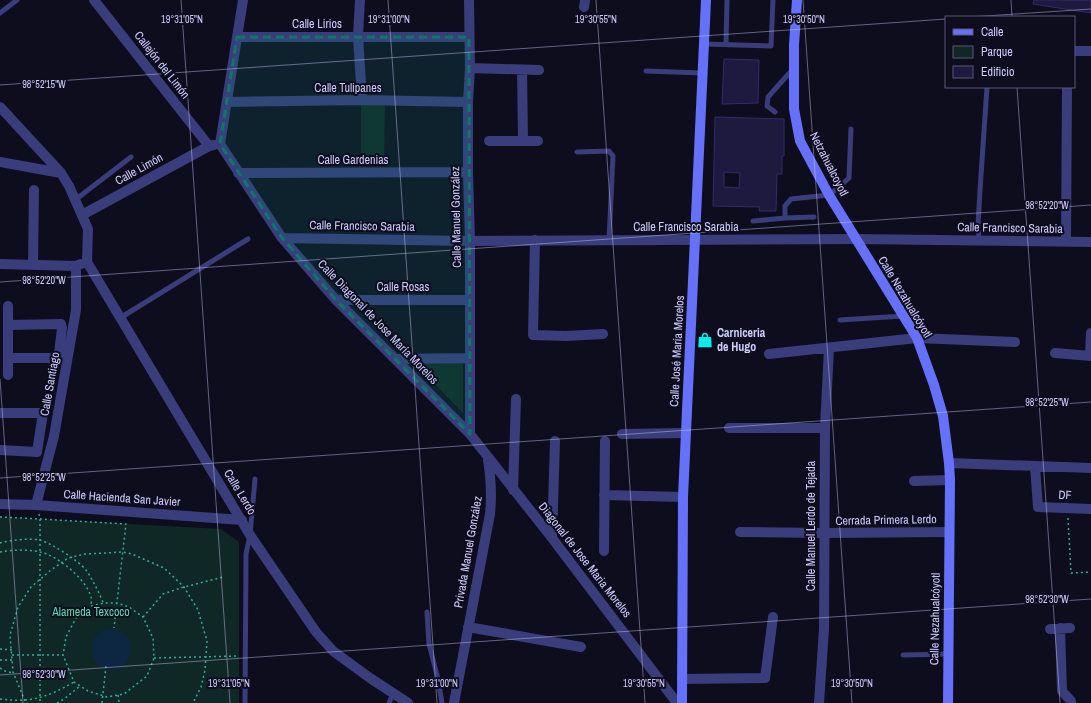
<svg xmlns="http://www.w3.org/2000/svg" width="1091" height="703" font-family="'Archivo Narrow',sans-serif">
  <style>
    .green { fill: #102825 }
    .water { fill: #0d2642 }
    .building { fill: #1d193f; stroke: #322c6a; fill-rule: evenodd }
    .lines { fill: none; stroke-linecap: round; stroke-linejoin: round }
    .path { stroke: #31ac99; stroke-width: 1.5; stroke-dasharray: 2 3; stroke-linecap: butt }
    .lane { stroke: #393d7c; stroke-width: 5 }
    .street { stroke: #393d7c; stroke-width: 10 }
    .secondary { stroke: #6671fa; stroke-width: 10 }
    .marked { fill: #0f766e; fill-opacity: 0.2; stroke: #0f766e; stroke-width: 3; stroke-dasharray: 8 5; stroke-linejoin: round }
    .ticks { fill: none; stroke: #cdccfd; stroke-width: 1; stroke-opacity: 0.45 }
    .labels { text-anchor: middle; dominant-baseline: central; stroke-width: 4; stroke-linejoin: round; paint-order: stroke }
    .street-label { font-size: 12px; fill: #cdccfd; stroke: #0e0d1e }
    .poi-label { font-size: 12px; font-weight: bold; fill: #cdccfd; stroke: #0e0d1e; text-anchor: start }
    .park-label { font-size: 12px; fill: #5bdaae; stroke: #0e0d1e }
    .ticks-label { font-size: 10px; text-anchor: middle; fill: #cdccfd; stroke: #0e0d1e; stroke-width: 4; stroke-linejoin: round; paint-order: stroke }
  </style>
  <rect width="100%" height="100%" fill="#0e0d1e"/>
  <path class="green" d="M361,105H385L384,163H361Z
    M463,361V413L414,363Z
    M0,517L221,529L239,542V703H0Z"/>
  <path class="water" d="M91 649a20 20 0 1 1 40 0a20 20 0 1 1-40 0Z"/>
  <path class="building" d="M1034,0H1091V13L1033,4Z
    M724,59L759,60L758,103L722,104Z
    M715,117L784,119V156H782V174H777L776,211H759L760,207L713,206ZM724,172L740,173L739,188L724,187Z"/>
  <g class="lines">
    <path class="path" d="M39,514L40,519L126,524L114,628
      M0,517L40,519V703
      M1068,518L1071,573L1091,572
      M0,543C11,540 29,538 40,540C51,543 79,561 86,570C93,580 98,591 103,602
      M0,552C13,550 27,549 40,552C57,555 87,580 91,597C92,600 91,604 91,606
      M143,617L163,594L184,587L223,577
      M0,649L12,650
      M12,655H63L66,637L76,618L91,606L104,603H117L129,607L143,617L153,638L154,658L147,676L124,694L107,697L88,691L74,682L63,655
      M154,658L238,656
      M0,660H12
      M0,668L5,671L13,673
      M118,695L119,703
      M0,699C31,703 48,697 74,682
      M25,701L13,672L10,635L18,607L31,587L51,570L68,558L85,554L123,552L132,554L164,568L184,587L198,610L207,641L206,656L205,670L201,687L193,703
      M57,703L64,699L80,686
      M102,703L106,666"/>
    <path class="lane" d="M0,13L17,0
      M704,44L771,46L773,0
      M726,44L727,0
      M646,71L702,73
      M775,112L767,106L768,97L793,69
      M577,152L609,151L613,156L609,240
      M75,200L131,157
      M785,218L814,217
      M753,221L785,218V206L791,199L829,195L839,187L849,178L851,129
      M979,240L978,225L980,190L987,87
      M120,318L248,239
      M840,320L903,316
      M427,612L429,644L438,679L442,703
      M903,655L948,654
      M245,703L246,554L250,535L255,479
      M389,703L393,694"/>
    <path class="street" d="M94,0L209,146
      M360,0L358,36L362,100
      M469,0L470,68L468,102V172L470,241V434
      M584,7L585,0
      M237,37H469
      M1074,51H1091
      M470,68L539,70
      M522,70L523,140
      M228,102L362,100L468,102
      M0,107L61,173L69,186L88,229L87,262
      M489,141H538
      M220,144L282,238L336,300L470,434L552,538L677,703
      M220,144L243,0
      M0,162L61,173
      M238,173L468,172
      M82,215L209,146L214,145
      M282,238L470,241L855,239L1091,242
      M535,240L533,335L566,336L603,334
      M1066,241L1067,87
      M87,262L250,535L316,632L333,651L370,678L408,703
      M0,264L76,266L81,264
      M33,265L34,190
      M336,300H470
      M1055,353L1091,356
      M769,354L917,338L1015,342
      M1090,356L1091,333
      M8,358H54L59,354L62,328L61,324L8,325
      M396,359L470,358
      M8,375V306
      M0,413H43L37,452L0,450
      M729,428H825
      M622,434L686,433
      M949,463L1091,468
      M1035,466L1038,507L1091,509
      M914,481L950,480
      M513,490L516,399
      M604,495L683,497
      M0,504L36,505L242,520
      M36,505L54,436L76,310V266
      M740,532L824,533L949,532
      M552,538L555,441
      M604,551L605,441
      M468,627L581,647
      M1060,628L1062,691L1071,701V703
      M1050,629L1070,628
      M682,679L765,678L773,617
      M454,703L490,514C492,495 491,479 488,460
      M819,703L824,629L825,428L829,348"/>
    <path class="secondary" d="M797,0L794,45V109L800,141L829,195L917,338L934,385L943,416L949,463L950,480L948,703
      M682,703L683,497L706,0"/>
  </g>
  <path class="marked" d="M237,37H469L470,434L336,300L282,238L220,144Z"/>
  <path class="ticks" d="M181,0L230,703M388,0L437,703M596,0L645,703M803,0L852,703M1011,0L1012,17M970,17L1091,9M0,85L946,19M1017,87L1060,703M0,282L1091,205M0,379L23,703M0,478L1091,402M0,675L1091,599"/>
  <defs>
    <symbol id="shop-bare" viewBox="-9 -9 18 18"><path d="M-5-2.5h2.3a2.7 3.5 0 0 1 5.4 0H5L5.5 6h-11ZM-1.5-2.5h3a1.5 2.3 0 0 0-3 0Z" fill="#07edee" stroke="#0e0d1e" stroke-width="2.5" paint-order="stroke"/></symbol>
  </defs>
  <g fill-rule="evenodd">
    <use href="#shop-bare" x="694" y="329" width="22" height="22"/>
  </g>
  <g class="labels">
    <g class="street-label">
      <text x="317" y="24">Calle Lirios</text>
      <text transform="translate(162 65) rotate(52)">Callejón del Limón</text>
      <text x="348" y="88">Calle Tulipanes</text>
      <text x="353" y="160">Calle Gardenias</text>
      <text transform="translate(829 164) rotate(63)">Netzahualcoyotl</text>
      <text transform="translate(139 169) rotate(-29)">Calle Limón</text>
      <text transform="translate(456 217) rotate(-91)">Calle Manuel González</text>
      <text transform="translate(362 226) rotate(1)">Calle Francisco Sarabia</text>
      <text x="686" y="227">Calle Francisco Sarabia</text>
      <text transform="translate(1010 228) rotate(1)">Calle Francisco Sarabia</text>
      <text x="403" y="287">Calle Rosas</text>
      <text transform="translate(905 297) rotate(59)">Calle Nezahualcóyotl</text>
      <text transform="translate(378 322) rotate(46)">Calle Diagonal de Jose María Morelos</text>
      <text transform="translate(677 351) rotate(-87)">Calle José María Morelos</text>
      <text transform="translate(50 384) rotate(-80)">Calle Santiago</text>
      <text transform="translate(240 492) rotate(59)">Calle Lerdo</text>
      <text transform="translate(1065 495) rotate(3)">DF</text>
      <text transform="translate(122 498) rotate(4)">Calle Hacienda San Javier</text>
      <text transform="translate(886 520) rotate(-1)">Cerrada Primera Lerdo</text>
      <text transform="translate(811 526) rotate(-90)">Calle Manuel Lerdo de Tejada</text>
      <text transform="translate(468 552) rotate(-80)">Privada Manuel González</text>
      <text transform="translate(585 560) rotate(52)">Diagonal de Jose Maria Morelos</text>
      <text transform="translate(935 619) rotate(-89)">Calle Nezahualcóyotl</text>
    </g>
    <g class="poi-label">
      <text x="717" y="333">Carniceria<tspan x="717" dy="14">de Hugo</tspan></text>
    </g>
    <g class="park-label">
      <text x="91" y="612">Alameda Texcoco</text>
    </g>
  </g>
  <g class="ticks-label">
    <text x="182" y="23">19°31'05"N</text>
    <text x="389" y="23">19°31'00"N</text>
    <text x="596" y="23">19°30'55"N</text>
    <text x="804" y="23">19°30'50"N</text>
    <text x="44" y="88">98°52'15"W</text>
    <text x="1047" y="209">98°52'20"W</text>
    <text x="44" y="284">98°52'20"W</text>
    <text x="1047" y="406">98°52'25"W</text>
    <text x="44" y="481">98°52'25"W</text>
    <text x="1047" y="603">98°52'30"W</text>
    <text x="44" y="678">98°52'30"W</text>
    <text x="229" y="687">19°31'05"N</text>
    <text x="437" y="687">19°31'00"N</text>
    <text x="644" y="687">19°30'55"N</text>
    <text x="852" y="687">19°30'50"N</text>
  </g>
  <rect x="945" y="16" width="130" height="72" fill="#0e0d1e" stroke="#5a5977"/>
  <rect x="953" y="29" width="20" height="6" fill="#6671fa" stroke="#5a5977"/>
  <text x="981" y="36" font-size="12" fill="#cdccfd">Calle</text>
  <rect x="953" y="46" width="20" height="12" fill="#102825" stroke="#5a5977"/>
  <text x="981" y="56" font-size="12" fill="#cdccfd">Parque</text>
  <rect x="953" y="66" width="20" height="12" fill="#1d193f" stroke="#5a5977"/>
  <text x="981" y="76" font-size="12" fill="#cdccfd">Edificio</text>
</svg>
